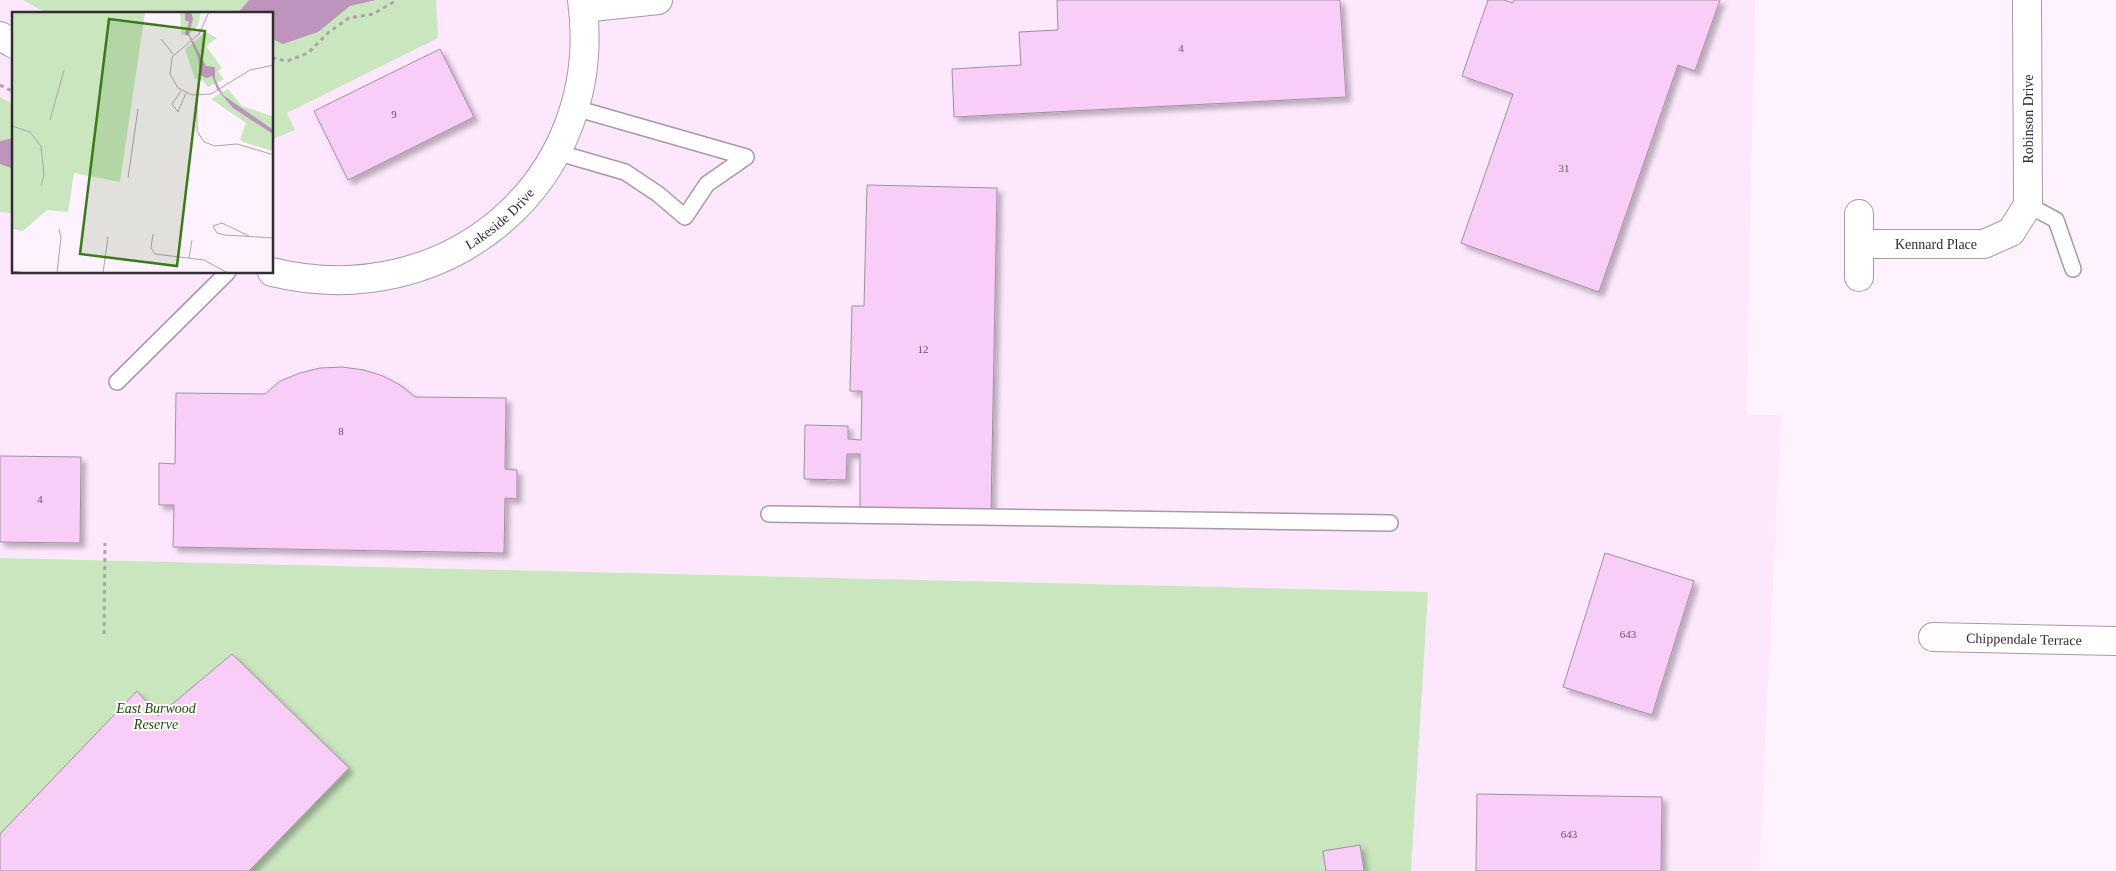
<svg xmlns="http://www.w3.org/2000/svg" width="2116" height="871" font-family="'Times New Roman',serif">
  <style>
    .built { fill: #fce7fc; fill-rule: evenodd }
    .park { fill: #c9e6be }
    .water { fill: #bc94bc }
    .building { fill: #f8cdf8; stroke: #9e919e; filter: url(#shadow) }
    .lines { fill: none; stroke-linecap: round; stroke-linejoin: round }
    .service-casing { stroke: #a799a6; stroke-width: 18 }
    .minor-casing { stroke: #a799a6; stroke-width: 30 }
    .path { stroke: #aca3ac; stroke-width: 3; stroke-dasharray: 4 4; stroke-linecap: butt }
    .service { stroke: #fff; stroke-width: 15 }
    .minor { stroke: #fff; stroke-width: 28 }
    .labels { text-anchor: middle; dominant-baseline: central; stroke-width: 4; stroke-linejoin: round; paint-order: stroke }
    .number-label { font-size: 11px; fill: #635463 }
    .street-label { font-size: 14px; fill: #312c31; stroke: #fff }
    .park-label { font-size: 14px; font-style: italic; fill: #1e4805; stroke: #fff }
    .inset-road { fill: none; stroke: #aca3ac; stroke-width: 1 }
    .view { fill: #3b7a18; fill-opacity: 0.15; stroke: #3b7a18; stroke-width: 2.5 }
    .inset-edge { fill: none; stroke: #312c31; stroke-width: 2.5 }
  </style>
  <defs>
    <filter id="shadow"><feDropShadow dx="4.5" dy="4.5" stdDeviation="2.5" flood-color="#0004"/></filter>
  </defs>
  <rect width="100%" height="100%" fill="#fef2fe"/>
  <path class="built" d="M0,0H1755L1746,415H1781L1759,871H1411L1428,592L0,558ZM14,14H272V272H14Z"/>
  <path class="park" d="M23,0H436L438,38L287,113L295,130L273,139L272,14H48Z
    M0,97L14,104V213L0,212Z
    M0,558L1428,592L1411,871H0Z"/>
  <path class="water" d="M249,0H376L350,6L318,32L283,44L273,39L272,14H237Z
    M14,138V169L0,164V141Z"/>
  <path class="building" d="M1057,0H1340L1346,97L954,117L952,69L1021,65L1019,32L1058,30Z
    M1488,0H1504L1513,3L1514,0H1720L1695,71L1678,65L1599,292L1461,243L1513,94L1462,76Z
    M440,49L474,117L348,180L314,111Z
    M867,185L997,188L991,513L860,510V454H847L846,480L804,479L805,425L848,426V439L861,440L862,391H850L852,306H864Z
    M342,367L364,370L383,376L400,385L415,397L506,398L505,469L517,470V499L505,498L504,553L173,547L174,505H159V463L175,464L176,393L265,394L280,381L300,373L320,368Z
    M0,456L81,457L80,543L0,542Z
    M1605,553L1694,581L1652,715L1563,687Z
    M232,654L349,768L249,871H0V834L137,691L158,716Z
    M1477,794L1662,797L1661,871H1476Z
    M1360,845L1364,871H1326L1323,851Z"/>
  <g class="lines">
    <defs>
      <path id="service" d="M575,108L746,157
        M556,152L625,172L658,194L685,217L707,184L746,157
        M2028,205L2056,220L2073,269
        M117,382L228,272
        M769,514L1390,523"/>
      <g id="minor">
        <path d="M583,8L658,0"/>
        <path d="M0,36L14,44"/>
        <path id="s1" d="M1860,244H1984L2011,232L2028,205L2027,0"/>
        <path id="s2" d="M272,272C447,315 607,181 582,0"/>
        <path d="M1859,277V214"/>
        <path id="s3" d="M1933,637L2116,641"/>
      </g>
    </defs>
    <use href="#service" class="service-casing"/>
    <use href="#minor" class="minor-casing"/>
    <path class="path" d="M272,58L287,61L308,53L329,32L349,18L373,14L397,0
      M0,85L14,92
      M104,634L105,543"/>
    <use href="#service" class="service"/>
    <use href="#minor" class="minor"/>
  </g>
  <g class="labels">
    <g class="number-label">
      <text x="1181" y="48">4</text>
      <text x="394" y="114">9</text>
      <text x="1564" y="168">31</text>
      <text x="923" y="349">12</text>
      <text x="341" y="431">8</text>
      <text x="40" y="499">4</text>
      <text x="1628" y="634">643</text>
      <text x="1569" y="834">643</text>
    </g>
    <g class="street-label">
      <text transform="translate(2028 119) rotate(-90)">Robinson Drive</text>
      <text stroke="none"><textPath href="#s2" startOffset="244">Lakeside Drive</textPath></text>
      <text stroke="none"><textPath href="#s1" startOffset="76">Kennard Place</textPath></text>
      <text stroke="none"><textPath href="#s3" startOffset="91">Chippendale Terrace</textPath></text>
    </g>
    <g class="park-label">
      <text x="156" y="708">East Burwood<tspan x="156" dy="16">Reserve</tspan></text>
    </g>
  </g>
  <g transform="translate(12 12)">
    <rect width="261" height="261" fill="#fef2fe"/>
    <path d="M0,0H133L108,170L62,161L56,200L35,198L11,219L0,217ZM168,0H189L186,13L175,24L169,22ZM194,20L205,26L194,34L210,56L206,59L212,67L196,75L191,69L183,67L173,37ZM216,77L230,94L260,104L261,139L231,130L228,127L234,111L199,87Z" fill="#c9e6be"/>
    <path d="M173,0H179L181,7L177,22L194,54L203,55V67L211,83L260,117L261,122L221,96L205,77L200,64L194,66L188,63L186,45L177,24L173,22L177,10L173,8Z" fill="#bc94bc"/>
    <path class="inset-road" d="M197,0L187,22L160,45L158,62L166,76L180,83L199,82L238,58L262,53M149,27L161,42M185,84V119L192,130L203,134L225,132L262,143M166,100L160,92L169,79M166,100L174,81M38,108L52,58M0,114L18,120L29,134L32,163L29,174M116,166L126,97M141,222L139,236L143,242L192,248L216,261M237,224L210,211L201,214L205,221L213,223L262,226M177,246L180,228M0,259L15,261M45,261L49,226L47,217M91,261L96,225"/>
    <path class="view" d="M97,7L193,19L165,254L68,242Z"/>
    <rect width="261" height="261" class="inset-edge"/>
  </g>
</svg>
